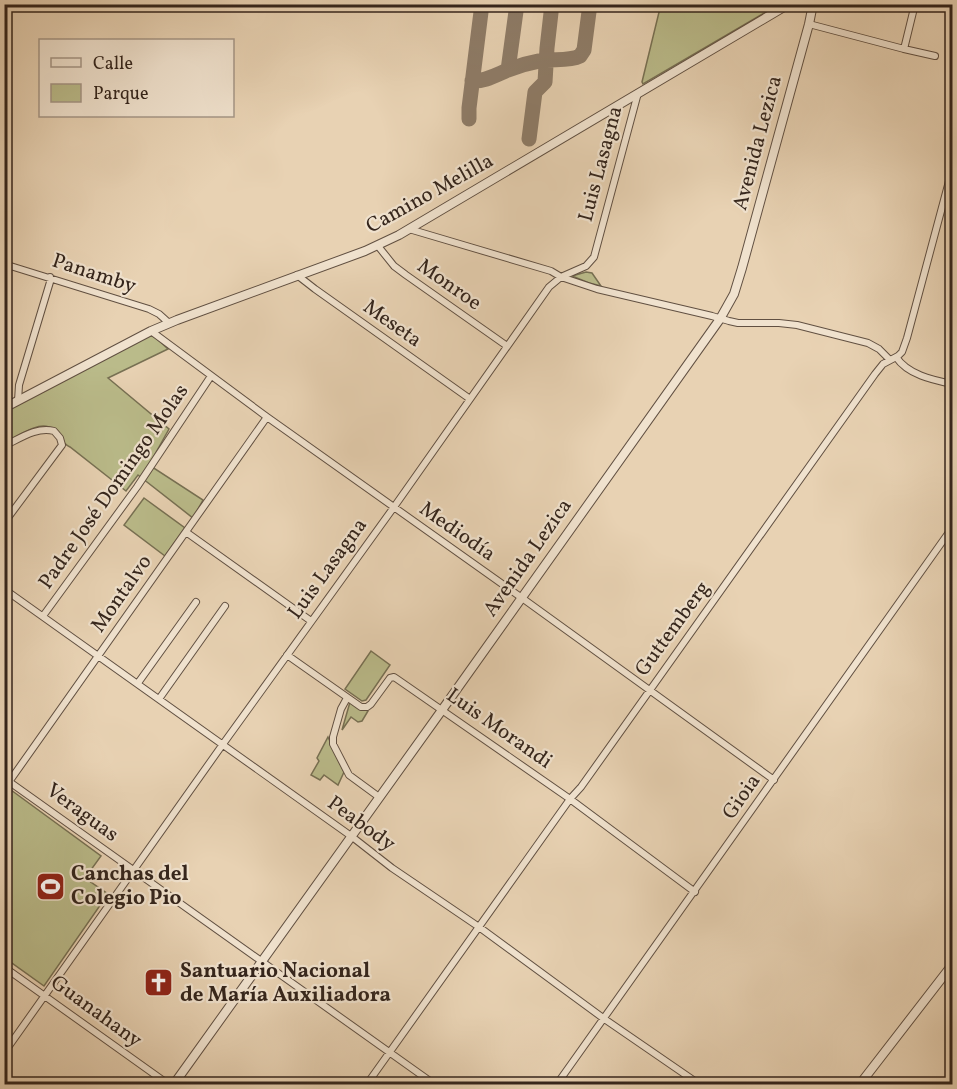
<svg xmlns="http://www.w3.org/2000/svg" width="957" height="1089" font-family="Vollkorn,serif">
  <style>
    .green { fill: #babb8a; stroke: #777053; stroke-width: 1.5 }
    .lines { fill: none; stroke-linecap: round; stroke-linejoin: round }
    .taxiway { stroke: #8e7c68; stroke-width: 15 }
    .minor-casing { stroke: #615042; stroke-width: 8 }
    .tertiary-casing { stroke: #615042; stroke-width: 10 }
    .minor { stroke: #f0e2ce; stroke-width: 6 }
    .tertiary { stroke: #f0e2ce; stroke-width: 8 }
    .labels { text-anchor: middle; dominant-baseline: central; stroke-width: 4.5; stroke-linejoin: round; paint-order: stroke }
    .street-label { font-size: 21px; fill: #34251c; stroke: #f0e2ce }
    .poi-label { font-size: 21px; font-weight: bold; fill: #34251c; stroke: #f0e2ce; text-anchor: start }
  </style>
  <rect width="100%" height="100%" fill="#e8d2b3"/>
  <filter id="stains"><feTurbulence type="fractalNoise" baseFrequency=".00333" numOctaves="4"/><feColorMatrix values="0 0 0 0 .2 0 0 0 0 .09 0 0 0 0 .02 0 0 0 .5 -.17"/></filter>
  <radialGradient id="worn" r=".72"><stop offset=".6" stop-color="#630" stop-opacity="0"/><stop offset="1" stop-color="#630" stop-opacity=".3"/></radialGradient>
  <path class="green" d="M661,4H778V5L643,84L642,82Z
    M586,272L592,273L601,286L589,283L572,276Z
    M148,335L155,337L168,349L108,378L169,429L149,465L203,500L193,518L138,475L126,491L70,447C61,443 59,436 53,430C42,418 16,437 5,443V411Z
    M144,498L185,528L165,556L124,525Z
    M371,651L390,665L366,700L362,701L345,689Z
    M350,702L368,711L362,721L358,722L351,717L342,730Z
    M328,737L344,772L338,785L324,775L320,780L311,775L319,761L317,758Z
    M11,790L101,856L85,878L108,894L44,986L5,958L4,799Z"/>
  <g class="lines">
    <path class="taxiway" d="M508,70L517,4
      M472,81C484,82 496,75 508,70C518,66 528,63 539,61C552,58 568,62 580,56L584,50L590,4
      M469,119V108L482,4
      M529,139L535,92L545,82L547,48L552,4"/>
    <defs>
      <path id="minor" d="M809,24L904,49L935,56
        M904,49L915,4
        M409,229L551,271L561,277L597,289L712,316L729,321L738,323H779L797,325L868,343L879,349L890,360
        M378,246L394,266L406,275L507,346
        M4,264L149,309L159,314L169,323
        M297,275L315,289L470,399
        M151,331L267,417L522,598L774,780
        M896,357C908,375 933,380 952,384
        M18,401L19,385L50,282V277
        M4,446C19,439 37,426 54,431L60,438L62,445L4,523
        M186,532L311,621
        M4,589L351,836L392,868L479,927L603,1018L699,1084
        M43,616L137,487L211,376
        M287,655L361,707H367L371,704L390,678L394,677L397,679L570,799L695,892
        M138,683L196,602
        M347,698L341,709L333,737V744L349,775L379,797
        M159,699L225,606
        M4,778L434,1084
        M4,789L267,417
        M4,967L168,1084
        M4,1053L223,744L394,507L549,287L561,277L586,266L594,257L638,93
        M367,1084L570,799L581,787L875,374L883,364L898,356L902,352L907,338L952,170
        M557,1084L952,528"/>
      <path id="tertiary" d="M4,408L151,331L177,320L365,251L399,235L789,4
        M174,1084L442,710L720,319L734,294L742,268L809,24L813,4
        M860,1084L952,965"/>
    </defs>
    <use href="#minor" class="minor-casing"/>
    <use href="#tertiary" class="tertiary-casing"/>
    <use href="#minor" class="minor"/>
    <use href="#tertiary" class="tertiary"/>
  </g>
  <defs>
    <symbol id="stadium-square" viewBox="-11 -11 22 22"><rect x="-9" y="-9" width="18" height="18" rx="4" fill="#8f2418" stroke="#f0e2ce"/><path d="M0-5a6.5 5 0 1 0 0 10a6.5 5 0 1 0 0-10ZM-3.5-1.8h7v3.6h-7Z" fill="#fff"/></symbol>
    <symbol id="church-square" viewBox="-11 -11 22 22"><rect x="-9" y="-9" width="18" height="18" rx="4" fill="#8f2418" stroke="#f0e2ce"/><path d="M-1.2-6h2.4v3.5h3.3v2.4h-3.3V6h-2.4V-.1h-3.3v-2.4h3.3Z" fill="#fff"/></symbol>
  </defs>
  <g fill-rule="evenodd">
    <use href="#stadium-square" x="34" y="870" width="33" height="33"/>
    <use href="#church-square" x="142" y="966" width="33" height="33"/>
  </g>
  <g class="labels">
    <g class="street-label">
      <text transform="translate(758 143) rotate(-75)">Avenida Lezica</text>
      <text transform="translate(601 164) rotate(-75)">Luis Lasagna</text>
      <text transform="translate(430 194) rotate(-29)">Camino Melilla</text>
      <text transform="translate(94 274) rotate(18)">Panamby</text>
      <text transform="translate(449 285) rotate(35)">Monroe</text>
      <text transform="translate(392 324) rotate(35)">Meseta</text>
      <text transform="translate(114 487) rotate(-55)">Padre José Domingo Molas</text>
      <text transform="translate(457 532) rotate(35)">Mediodía</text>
      <text transform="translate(528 558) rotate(-55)">Avenida Lezica</text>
      <text transform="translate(328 569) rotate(-54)">Luis Lasagna</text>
      <text transform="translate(122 594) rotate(-55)">Montalvo</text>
      <text transform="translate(673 629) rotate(-54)">Guttemberg</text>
      <text transform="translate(499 729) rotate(35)">Luis Morandi</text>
      <text transform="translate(742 797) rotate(-55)">Gioia</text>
      <text transform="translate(82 813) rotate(36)">Veraguas</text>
      <text transform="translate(361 824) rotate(36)">Peabody</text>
      <text transform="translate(96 1012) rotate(36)">Guanahany</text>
    </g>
    <g class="poi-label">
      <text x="71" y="874">Canchas del<tspan x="71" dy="24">Colegio Pio</tspan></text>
      <text x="180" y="971">Santuario Nacional<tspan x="180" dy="24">de María Auxiliadora</tspan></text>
    </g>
  </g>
  <rect width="957" height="1089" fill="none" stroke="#e8d2b3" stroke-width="24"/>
  <rect x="6" y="6" width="945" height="1077" fill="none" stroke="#34251c" stroke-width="3"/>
  <rect x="12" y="12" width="933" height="1065" fill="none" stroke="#34251c" stroke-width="1.5"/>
  <rect x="39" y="39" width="195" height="78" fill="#f0e2ce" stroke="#a59687" stroke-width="1.5"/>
  <rect x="51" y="58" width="30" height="9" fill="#f0e2ce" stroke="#a59687" stroke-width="1.5"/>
  <text x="93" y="69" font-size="18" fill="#34251c">Calle</text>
  <rect x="51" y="84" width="30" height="18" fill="#babb8a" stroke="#a59687" stroke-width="1.5"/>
  <text x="93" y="99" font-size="18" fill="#34251c">Parque</text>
  <rect width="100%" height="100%" filter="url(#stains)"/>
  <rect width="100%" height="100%" fill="url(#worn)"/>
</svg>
